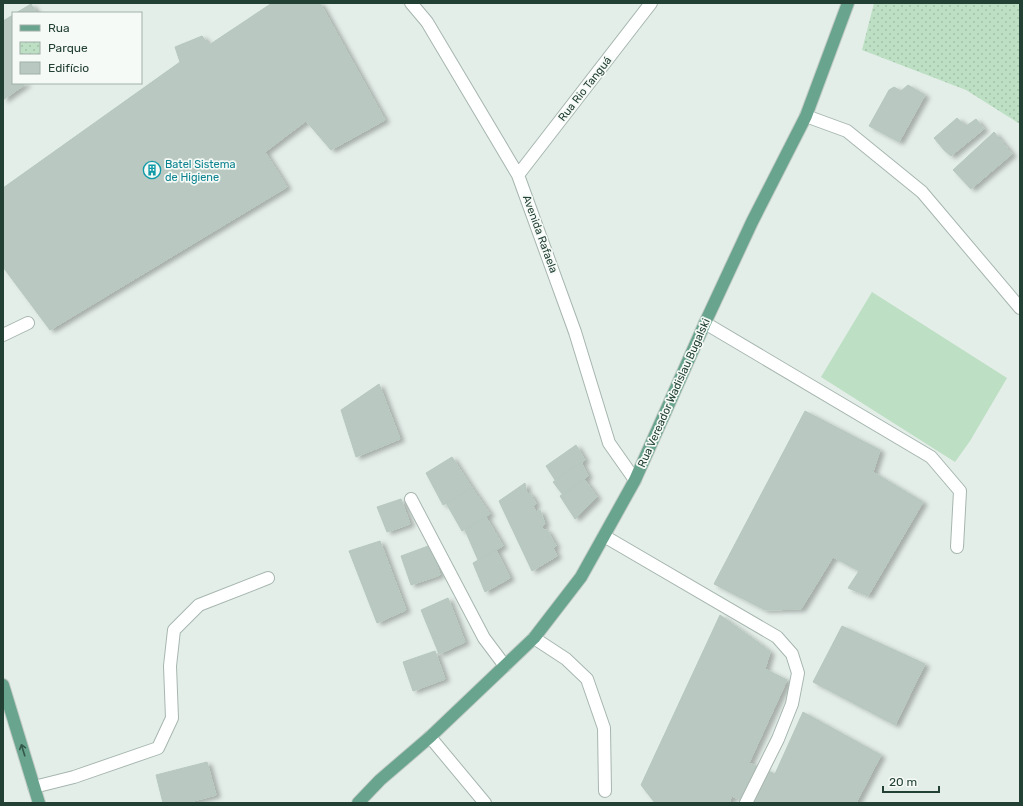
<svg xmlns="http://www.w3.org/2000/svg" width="1023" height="806" font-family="Rubik,sans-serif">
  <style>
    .park { fill: url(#park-dots) }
    .pitch { fill: #bddfc3 }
    .building { fill: #b9c9c1; stroke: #b6c8bf; filter: url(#shadow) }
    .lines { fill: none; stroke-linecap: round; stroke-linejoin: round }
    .minor-casing { stroke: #a6b6af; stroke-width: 14 }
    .major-casing { stroke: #c1cac6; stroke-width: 14 }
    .minor { stroke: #fff; stroke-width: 12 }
    .major { stroke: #68a48e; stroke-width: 12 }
    .oneway { stroke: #34594b }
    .labels { text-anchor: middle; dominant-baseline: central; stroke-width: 3.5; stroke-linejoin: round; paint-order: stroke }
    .street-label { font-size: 11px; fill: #234035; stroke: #f5faf7 }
    .culture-label { font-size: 11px; fill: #0d838f; stroke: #f5faf7; text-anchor: start }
  </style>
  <defs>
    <pattern id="park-dots" width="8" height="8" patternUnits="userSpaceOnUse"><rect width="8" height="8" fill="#bddfc3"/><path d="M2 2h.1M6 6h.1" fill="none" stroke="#a2c0a8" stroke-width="1.8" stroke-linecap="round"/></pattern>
    <filter id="shadow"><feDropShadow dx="4.5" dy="2.5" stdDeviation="2" flood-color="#0004"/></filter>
  </defs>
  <rect width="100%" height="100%" fill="#e4eee9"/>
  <path class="park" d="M874,3H1020V124L966,90L862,50Z"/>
  <path class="pitch" d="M872,292L1007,378L970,441L955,462L821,377Z"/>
  <path class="building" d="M272,3H320L385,120L331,150L306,121L265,152L287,187L50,330L3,267V188L180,62L175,47L202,36L209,45Z
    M31,4L37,13H16Z
    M13,15V83H27L3,100V21Z
    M908,85L925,95L899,142L869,126L889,90L894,87L901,91Z
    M957,118L966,126L976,119L984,129L951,156L944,150L934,138Z
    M994,132L1012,154L971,189L953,170Z
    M379,384L400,439L356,457L341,410Z
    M805,411L880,450L873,472L923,502L868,596L848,588L859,571L833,557L801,609L765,610L714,584Z
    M576,445L585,460L555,480L546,466Z
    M452,457L472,488L443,505L426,473Z
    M581,462L588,476L563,495L553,482Z
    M584,479L597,497L575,519L560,496Z
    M525,483L527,494L530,493L536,504L533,506L536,512L540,510L545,524L542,526L543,530H547L556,546L553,548L557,556L532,571L499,501Z
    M472,488L490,514L462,531L446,503Z
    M401,499L410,524L387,532L377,507Z
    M486,517L503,546L478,560L465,530Z
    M380,541L406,610L377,623L349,551Z
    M431,545L440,575L411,585L401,556Z
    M496,550L510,578L485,592L473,563Z
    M448,598L465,642L439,654L421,610Z
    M720,615L759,643L770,652L765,669L787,680L749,763L775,774L803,712L881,755L856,803H748L732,796L729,803H655L641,785Z
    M842,626L925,664L895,725L813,682Z
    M435,651L445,679L413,691L403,662Z
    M207,762L216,795L186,803H163L156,775Z"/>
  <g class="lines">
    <defs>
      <path id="minor" d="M411,3L427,22L518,175L575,332L609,443L635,480
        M806,116L847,131L922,192L1020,308
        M518,175L651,3
        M705,323L931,457L960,491L957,547
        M3,335L28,323
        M411,499L484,638L505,666
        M604,536L777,637L792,654L798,673L792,704L778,739L746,803
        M534,638L566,659L587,679L604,728L605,791
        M430,737L485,803
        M34,787L74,777L158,748L172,718L170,666L174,630L199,605L268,578"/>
      <path id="major" d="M3,685L39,803
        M358,803L380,780L430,737L534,638L581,577L635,480L705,323L752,222L806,116L848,3"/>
    </defs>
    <use href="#minor" class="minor-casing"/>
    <use href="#major" class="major-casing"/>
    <use href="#minor" class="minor"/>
    <use href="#major" class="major"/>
  </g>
  <defs><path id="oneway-shaft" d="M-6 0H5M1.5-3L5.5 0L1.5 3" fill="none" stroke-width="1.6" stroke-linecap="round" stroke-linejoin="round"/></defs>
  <use class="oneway" href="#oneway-shaft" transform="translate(23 750) rotate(-107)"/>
  <defs>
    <symbol id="building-ring" viewBox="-11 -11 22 22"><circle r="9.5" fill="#f5faf7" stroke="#0f9aa8" stroke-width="1.5"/><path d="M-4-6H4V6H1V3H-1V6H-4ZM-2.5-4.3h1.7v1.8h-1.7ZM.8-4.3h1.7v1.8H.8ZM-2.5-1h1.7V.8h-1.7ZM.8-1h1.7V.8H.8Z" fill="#0f9aa8"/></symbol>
  </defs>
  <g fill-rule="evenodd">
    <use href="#building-ring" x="142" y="160" width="20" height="20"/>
  </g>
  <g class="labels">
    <g class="street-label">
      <text transform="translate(585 89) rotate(-52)">Rua Rio Tanguá</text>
      <text transform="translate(540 234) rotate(70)">Avenida Rafaela</text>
      <text transform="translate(674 393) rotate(-66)">Rua Vereador Wadislau Bugalski</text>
    </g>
    <g class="culture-label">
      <text x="165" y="164">Batel Sistema<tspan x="165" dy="13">de Higiene</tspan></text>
    </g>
  </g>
  <rect width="1023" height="806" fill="none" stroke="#234035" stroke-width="8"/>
  <rect x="12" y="12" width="130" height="72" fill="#f5faf7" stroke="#a1b0a9"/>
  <rect x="20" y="25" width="20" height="6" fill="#68a48e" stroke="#a1b0a9"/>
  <text x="48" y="32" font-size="12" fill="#234035">Rua</text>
  <rect x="20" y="42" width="20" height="12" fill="url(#park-dots)" stroke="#a1b0a9"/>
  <text x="48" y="52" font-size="12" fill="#234035">Parque</text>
  <rect x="20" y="62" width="20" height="12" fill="#b9c9c1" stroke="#a1b0a9"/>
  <text x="48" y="72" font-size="12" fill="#234035">Edifício</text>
  <path d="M883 786v6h56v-6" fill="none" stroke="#234035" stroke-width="2"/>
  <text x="889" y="786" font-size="12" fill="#234035" stroke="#f5faf7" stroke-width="3" paint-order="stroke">20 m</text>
</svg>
